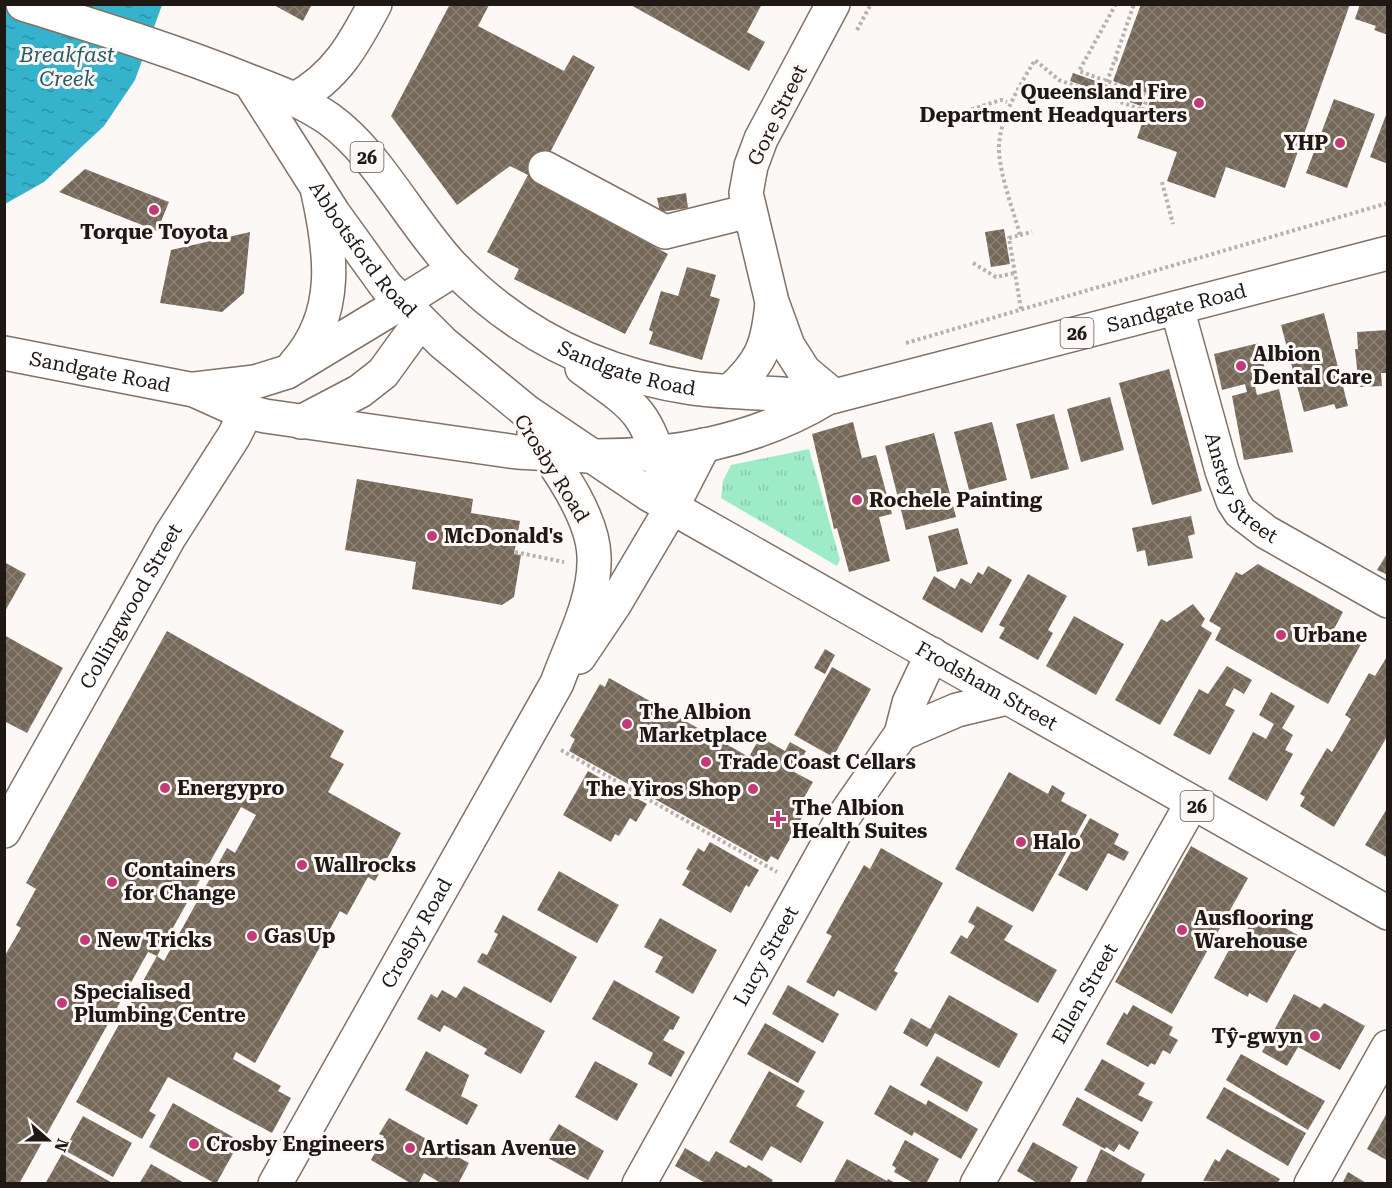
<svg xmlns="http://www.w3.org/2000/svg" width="1392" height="1188" font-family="'Roboto Serif',serif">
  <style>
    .grass { fill: url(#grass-tufts) }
    .water { fill: url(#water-ripples) }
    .building { fill: url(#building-cross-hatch) }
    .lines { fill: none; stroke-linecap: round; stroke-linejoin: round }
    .minor-casing { stroke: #837165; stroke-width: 36 }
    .major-casing { stroke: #837165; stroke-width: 36 }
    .highway-casing { stroke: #837165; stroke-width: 36 }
    .path { stroke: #b7b2af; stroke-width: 4; stroke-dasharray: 3 3; stroke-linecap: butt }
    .minor { stroke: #fff; stroke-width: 33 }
    .major { stroke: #fff; stroke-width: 33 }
    .highway { stroke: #fff; stroke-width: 33 }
    .poi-dot { fill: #c23a77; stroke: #fcf8f5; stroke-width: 2 }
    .labels { text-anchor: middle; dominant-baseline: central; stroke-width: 6; stroke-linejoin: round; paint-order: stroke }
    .shield { fill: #fcf8f5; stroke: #615b58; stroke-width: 1.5 }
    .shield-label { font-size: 18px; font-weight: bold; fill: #1f1814 }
    .poi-label { font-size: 20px; font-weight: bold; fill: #1f1814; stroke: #fcf8f5; text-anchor: start }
    .street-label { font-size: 20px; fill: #1f1814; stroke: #fcf8f5 }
    .water-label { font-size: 21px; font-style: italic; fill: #2a5c67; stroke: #fcf8f5 }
  </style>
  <defs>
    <pattern id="grass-tufts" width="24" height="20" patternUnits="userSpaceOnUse" patternTransform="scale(1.5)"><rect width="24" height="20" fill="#9decc7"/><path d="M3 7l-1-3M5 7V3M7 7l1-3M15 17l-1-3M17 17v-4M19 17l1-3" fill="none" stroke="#87caaa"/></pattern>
    <pattern id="water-ripples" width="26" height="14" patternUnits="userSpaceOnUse" patternTransform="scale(1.5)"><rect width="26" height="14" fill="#36b3cc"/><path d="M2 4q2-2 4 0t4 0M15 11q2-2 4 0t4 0" fill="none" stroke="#2d91a4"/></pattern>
    <pattern id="building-cross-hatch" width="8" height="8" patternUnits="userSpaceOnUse" patternTransform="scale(1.5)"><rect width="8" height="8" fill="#766859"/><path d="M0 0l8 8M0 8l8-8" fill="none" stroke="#8b8176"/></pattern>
  </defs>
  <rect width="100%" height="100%" fill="#fcf8f5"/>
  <path class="grass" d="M809,449L840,560L837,566L721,498L723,481L731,465Z"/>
  <path class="water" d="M5,5H162L135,80L104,126L44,182L5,204Z"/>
  <path class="building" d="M272,4H312L303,21Z
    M450,4L489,5L478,26L564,71L573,55L595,67L536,179L611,219L609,222L668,254L625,334L514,279L519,269L487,252L528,175L510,166L457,205L391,116Z
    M629,4H762L747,32L765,42L749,71Z
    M1141,4H1350L1285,188L1226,167L1215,198L1167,181L1177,152L1137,138L1152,95L1113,81Z
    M1360,4H1388V35L1374,30L1376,26L1355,19Z
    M1073,73L1144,98L1141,106L1070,81Z
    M1334,99L1375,114L1347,188L1306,173Z
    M1386,115L1388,116V164L1370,157Z
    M85,169L169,202L157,231L59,192Z
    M686,193L688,208L660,212L657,198Z
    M1004,229L1010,264L991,267L985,232Z
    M250,232L244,293L222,312L160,303L171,250Z
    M687,267L716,275L710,296L720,299L702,360L649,344L653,332L649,330L661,291L678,296Z
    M1324,313L1348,406L1336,409L1334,404L1304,412L1281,325Z
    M1388,330V373H1381L1382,386L1359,387L1355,349H1358L1357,332Z
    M1259,343L1267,379L1254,382L1257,395L1279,389L1293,452L1244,460L1232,396L1247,392L1245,384L1222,390L1214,354Z
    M1169,369L1202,491L1152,505L1119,383Z
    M1110,397L1124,450L1081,462L1067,409Z
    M1054,414L1069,469L1031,479L1016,424Z
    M853,422L862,458L876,455L892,514L879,517L890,561L849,572L837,528L834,529L812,434Z
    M992,422L1007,480L969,490L954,432Z
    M934,433L956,517L906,530L885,446Z
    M357,479L473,499L471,513L520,521L514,554L521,555L514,597L502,605L412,589L416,562L345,550Z
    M1191,516L1195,534L1188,536L1193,558L1148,566L1145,550L1137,552L1132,528Z
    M958,528L968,564L937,572L928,536Z
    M1388,552V575L1377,570Z
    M4,562L26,574L4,613Z
    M1258,564L1343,612L1334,629L1361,644L1328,704L1215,640L1221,628L1209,621L1236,572L1242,575Z
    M988,566L1012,580L982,633L922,599L934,576L955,589L961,578L971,584L978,572L983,575Z
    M1028,574L1067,596L1048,630L1053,633L1038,660L999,638L1005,628L999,625Z
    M1193,604L1205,619L1201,626L1212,633L1160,725L1115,700L1161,619L1167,622Z
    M1074,616L1124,644L1096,695L1046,666Z
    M167,631L344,731L330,757L344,764L328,792L401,833L375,881L368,877L347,915L340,911L255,1063L236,1052L233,1059L281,1086L278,1091L291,1098L272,1133L168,1077L149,1111L156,1115L142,1139L76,1102L157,956L164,961L227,848L235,853L256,815L241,807L157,956L148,952L19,1184H4V957L21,928L16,925L36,889L26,883Z
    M4,635L63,668L27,733L4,721Z
    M825,649L835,655L825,674L814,668Z
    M1388,655V735L1334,827L1300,806L1305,797L1300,794L1327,748L1332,752L1351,719L1345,715L1369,673L1375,676Z
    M1227,666L1252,680L1244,694L1234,688L1225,705L1235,710L1210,755L1173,735L1199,689L1208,694Z
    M832,667L871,689L833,757L794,735Z
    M609,678L749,757L760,737L785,751L790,742L806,751L794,772L813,782L798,808L805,812L778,860L771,856L767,862L569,751L575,739L570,736L600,684L605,687Z
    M1271,692L1295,706L1282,728L1293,735L1285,750L1293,754L1267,801L1228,779L1253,732L1266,739L1274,724L1259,715Z
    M588,771L647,804L636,822L630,818L619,836L615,834L611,842L563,815Z
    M1009,772L1048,794L1052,785L1065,793L1061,801L1087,815L1033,912L955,869Z
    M1388,807V858L1365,845Z
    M1090,818L1119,834L1114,844L1129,852L1124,861L1108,853L1087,891L1058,875Z
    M710,842L759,870L749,887L746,885L731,913L682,885L690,871L686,869L698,848L704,852Z
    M1191,846L1248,878L1172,1014L1115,982Z
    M881,848L943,883L894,971L898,973L876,1011L838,990L834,997L806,982L832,936L826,933L864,865L870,869Z
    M559,871L619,905L597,943L537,910Z
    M977,906L1013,926L1004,940L1057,970L1038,1003L950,953L961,935L967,939L975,926L968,922Z
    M1257,912L1303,938L1267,1003L1249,993L1248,997L1214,978L1230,948L1235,951Z
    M503,915L577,957L551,1003L477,962L482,953L487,955L498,934L494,932Z
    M660,918L717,950L693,994L655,972L663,957L644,947Z
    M614,980L680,1017L673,1030L670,1029L663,1040L685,1052L671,1077L648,1064L653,1053L592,1019Z
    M788,985L839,1014L823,1043L772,1014Z
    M464,986L545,1031L521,1074L484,1054L487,1049L444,1025L440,1032L417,1019L431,994L437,998L442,990L456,998Z
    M1294,994L1320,1008L1324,1003L1365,1026L1340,1070L1298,1047L1287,1066L1262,1052Z
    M949,995L1018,1034L999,1068L935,1033L927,1047L903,1033L911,1018L930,1029Z
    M1133,1005L1173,1027L1169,1035L1178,1040L1170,1054L1163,1050L1155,1065L1151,1063L1148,1067L1106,1044L1124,1012L1127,1015Z
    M765,1023L816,1052L798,1083L747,1054Z
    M426,1051L469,1075L461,1096L478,1105L467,1125L405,1090Z
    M1241,1054L1325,1101L1308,1130L1226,1080Z
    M937,1056L983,1082L967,1112L920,1085Z
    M1102,1059L1145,1083L1138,1095L1153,1102L1142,1122L1084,1090Z
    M595,1061L638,1084L617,1121L575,1097Z
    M769,1071L805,1091L796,1106L824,1122L801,1163L771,1146L762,1161L729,1142Z
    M890,1085L926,1105L928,1100L978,1129L961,1159L914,1132L912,1136L874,1114Z
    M1224,1087L1306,1133L1288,1166L1206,1118Z
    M1077,1097L1139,1132L1129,1150L1119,1144L1114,1152L1106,1147L1105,1149L1062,1125Z
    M173,1103L240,1141L216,1184L149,1147Z
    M1388,1111V1161L1367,1149Z
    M83,1116L132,1143L113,1177L64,1150Z
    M389,1118L469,1163L458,1184H442L424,1173L418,1184H412L371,1160L384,1136L379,1134Z
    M559,1124L604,1151L588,1180L548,1158L556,1144L549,1140Z
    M905,1140L939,1159L926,1184H915L894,1172L896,1168L892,1165Z
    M1033,1142L1078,1167L1069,1184H1039L1017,1171Z
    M685,1148L709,1162L716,1151L746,1168L748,1165L773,1180L771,1184H707L675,1166Z
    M1101,1149L1145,1174L1140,1184H1085Z
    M1227,1149L1280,1179L1277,1184L1203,1181L1215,1159L1219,1162Z
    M62,1154L114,1184H45Z
    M847,1159L887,1181L888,1179L897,1184H833Z
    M151,1164L186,1184H139Z
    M1348,1172L1368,1184H1342Z"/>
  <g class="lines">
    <defs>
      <g id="minor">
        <path d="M833,4L761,139L751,166L746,193L772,302L788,346L804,371L834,396"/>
        <path d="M295,99C336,77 354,44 375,4"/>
        <path d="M545,168L665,232L749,211"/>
        <path id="s1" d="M1177,308L1222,471L1233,501L1240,512L1266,532L1388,601"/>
        <path d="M730,391C762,362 768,345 772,303"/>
        <path d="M579,657L614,605L672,507"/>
        <path d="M901,734L957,710L1007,698"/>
        <path id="s2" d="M4,831L170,536L234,436L246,412"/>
        <path id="s3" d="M275,1184L557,683C571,644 596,599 594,556C593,516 556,466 534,434"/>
        <path id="s4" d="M639,1184L842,819L901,734L909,703L932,654"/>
        <path id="s5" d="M977,1184L1192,803"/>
        <path d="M1311,1184L1388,1047"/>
      </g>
      <g id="major">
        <path id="s6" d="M4,353L194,390L236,409L265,416L517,452L589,456"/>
        <path d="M295,364C341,313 331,250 317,188"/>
        <path d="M195,389L255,382L287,372L401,303"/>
        <path d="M301,422L360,391L383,373L420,322"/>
      </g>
      <g id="highway">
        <path id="s7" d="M23,4C100,28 175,51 249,81C277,92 303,101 329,119C378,154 411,223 454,268C519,335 600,374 692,388C736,394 782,392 827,398"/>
        <path id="s8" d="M250,82L334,214L386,286L443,343L527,412L650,495L1388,913"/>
        <path d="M401,303L455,269"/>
        <path d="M582,368C633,405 646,409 663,473"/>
        <path id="s9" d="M589,456C670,457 757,441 827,398L1388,253"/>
        <path d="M672,507L704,445"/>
      </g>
    </defs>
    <use href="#minor" class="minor-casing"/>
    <use href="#major" class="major-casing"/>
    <use href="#highway" class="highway-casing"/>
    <path class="path" d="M1116,4L1079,71L1148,96L1143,110L1146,112
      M857,30L871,4
      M1115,59L1121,61
      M1107,82L1134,4
      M960,113L1001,100L1007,102
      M1162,182L1173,224
      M1020,235L1032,232
      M973,263L996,277L1015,273
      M1021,309L1009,238L1020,235C1013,209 998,171 999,145C1001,115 1020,85 1035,60L1059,80L1143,110
      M906,343L1388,203
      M515,552L564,562
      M561,750L777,872"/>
    <use href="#minor" class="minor"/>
    <use href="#major" class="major"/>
    <use href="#highway" class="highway"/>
  </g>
  <g class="poi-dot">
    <circle cx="1199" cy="103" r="6"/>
    <circle cx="1340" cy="143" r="6"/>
    <circle cx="154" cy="210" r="6"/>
    <circle cx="1241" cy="366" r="6"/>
    <circle cx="857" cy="500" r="6"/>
    <circle cx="432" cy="536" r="6"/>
    <circle cx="1281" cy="635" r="6"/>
    <circle cx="627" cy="724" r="6"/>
    <circle cx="706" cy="762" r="6"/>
    <circle cx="165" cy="788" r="6"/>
    <circle cx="753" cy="789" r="6"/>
    <path d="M775 810h6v6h6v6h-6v6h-6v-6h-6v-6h6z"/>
    <circle cx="1021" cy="842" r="6"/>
    <circle cx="302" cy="865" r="6"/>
    <circle cx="112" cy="882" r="6"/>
    <circle cx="1182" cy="930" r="6"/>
    <circle cx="252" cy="936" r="6"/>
    <circle cx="85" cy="940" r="6"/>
    <circle cx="62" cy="1003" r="6"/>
    <circle cx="1315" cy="1036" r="6"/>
    <circle cx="194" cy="1144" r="6"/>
    <circle cx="410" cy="1148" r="6"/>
  </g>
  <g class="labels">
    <g class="shield">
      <rect x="350.5" y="142" width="33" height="30" rx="4.5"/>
      <rect x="1060.5" y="318" width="33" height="30" rx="4.5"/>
      <rect x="1180.5" y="791" width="33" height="30" rx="4.5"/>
    </g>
    <g class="shield-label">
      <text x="367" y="157">26</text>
      <text x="1077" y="333">26</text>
      <text x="1197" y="806">26</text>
    </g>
    <g class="poi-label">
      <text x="1187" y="92" text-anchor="end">Queensland Fire<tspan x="1187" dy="23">Department Headquarters</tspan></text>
      <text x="1328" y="143" text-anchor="end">YHP</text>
      <text x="154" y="232" text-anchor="middle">Torque Toyota</text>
      <text x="1253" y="354">Albion<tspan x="1253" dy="23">Dental Care</tspan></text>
      <text x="869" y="500">Rochele Painting</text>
      <text x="444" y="536">McDonald's</text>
      <text x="1293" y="635">Urbane</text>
      <text x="639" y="712">The Albion<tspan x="639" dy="23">Marketplace</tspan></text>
      <text x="718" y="762">Trade Coast Cellars</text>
      <text x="177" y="788">Energypro</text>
      <text x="741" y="789" text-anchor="end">The Yiros Shop</text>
      <text x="792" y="808">The Albion<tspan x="792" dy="23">Health Suites</tspan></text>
      <text x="1033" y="842">Halo</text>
      <text x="314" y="865">Wallrocks</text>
      <text x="124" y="870">Containers<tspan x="124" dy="23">for Change</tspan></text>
      <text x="1194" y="918">Ausflooring<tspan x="1194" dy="23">Warehouse</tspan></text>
      <text x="264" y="936">Gas Up</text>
      <text x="97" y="940">New Tricks</text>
      <text x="74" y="992">Specialised<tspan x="74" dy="23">Plumbing Centre</tspan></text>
      <text x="1303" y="1036" text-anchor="end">Tŷ-gwyn</text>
      <text x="206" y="1144">Crosby Engineers</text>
      <text x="422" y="1148">Artisan Avenue</text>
    </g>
    <g class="street-label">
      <text transform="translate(777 115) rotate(-64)">Gore Street</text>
      <text stroke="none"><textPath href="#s8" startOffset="202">Abbotsford Road</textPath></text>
      <text stroke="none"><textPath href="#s9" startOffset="609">Sandgate Road</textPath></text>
      <text stroke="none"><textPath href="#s7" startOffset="726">Sandgate Road</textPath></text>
      <text stroke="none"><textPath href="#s6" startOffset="98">Sandgate Road</textPath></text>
      <text transform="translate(552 468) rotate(58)">Crosby Road</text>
      <text stroke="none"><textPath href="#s1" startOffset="194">Anstey Street</textPath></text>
      <text stroke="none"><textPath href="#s2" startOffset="258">Collingwood Street</textPath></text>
      <text stroke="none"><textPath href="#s8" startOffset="970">Frodsham Street</textPath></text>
      <text stroke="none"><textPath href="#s3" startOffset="288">Crosby Road</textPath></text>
      <text stroke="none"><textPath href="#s4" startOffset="261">Lucy Street</textPath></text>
      <text stroke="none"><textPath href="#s5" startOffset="219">Ellen Street</textPath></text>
    </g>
    <g class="water-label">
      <text x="67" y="55">Breakfast<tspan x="67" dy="24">Creek</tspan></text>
    </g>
  </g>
  <rect width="1392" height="1188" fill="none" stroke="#1f1814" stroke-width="12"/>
  <g transform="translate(48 1140) rotate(111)" stroke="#fcf8f5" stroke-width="4.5" paint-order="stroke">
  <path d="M0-4.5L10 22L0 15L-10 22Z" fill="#1f1814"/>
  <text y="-9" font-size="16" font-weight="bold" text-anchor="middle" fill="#1f1814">N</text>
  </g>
</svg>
